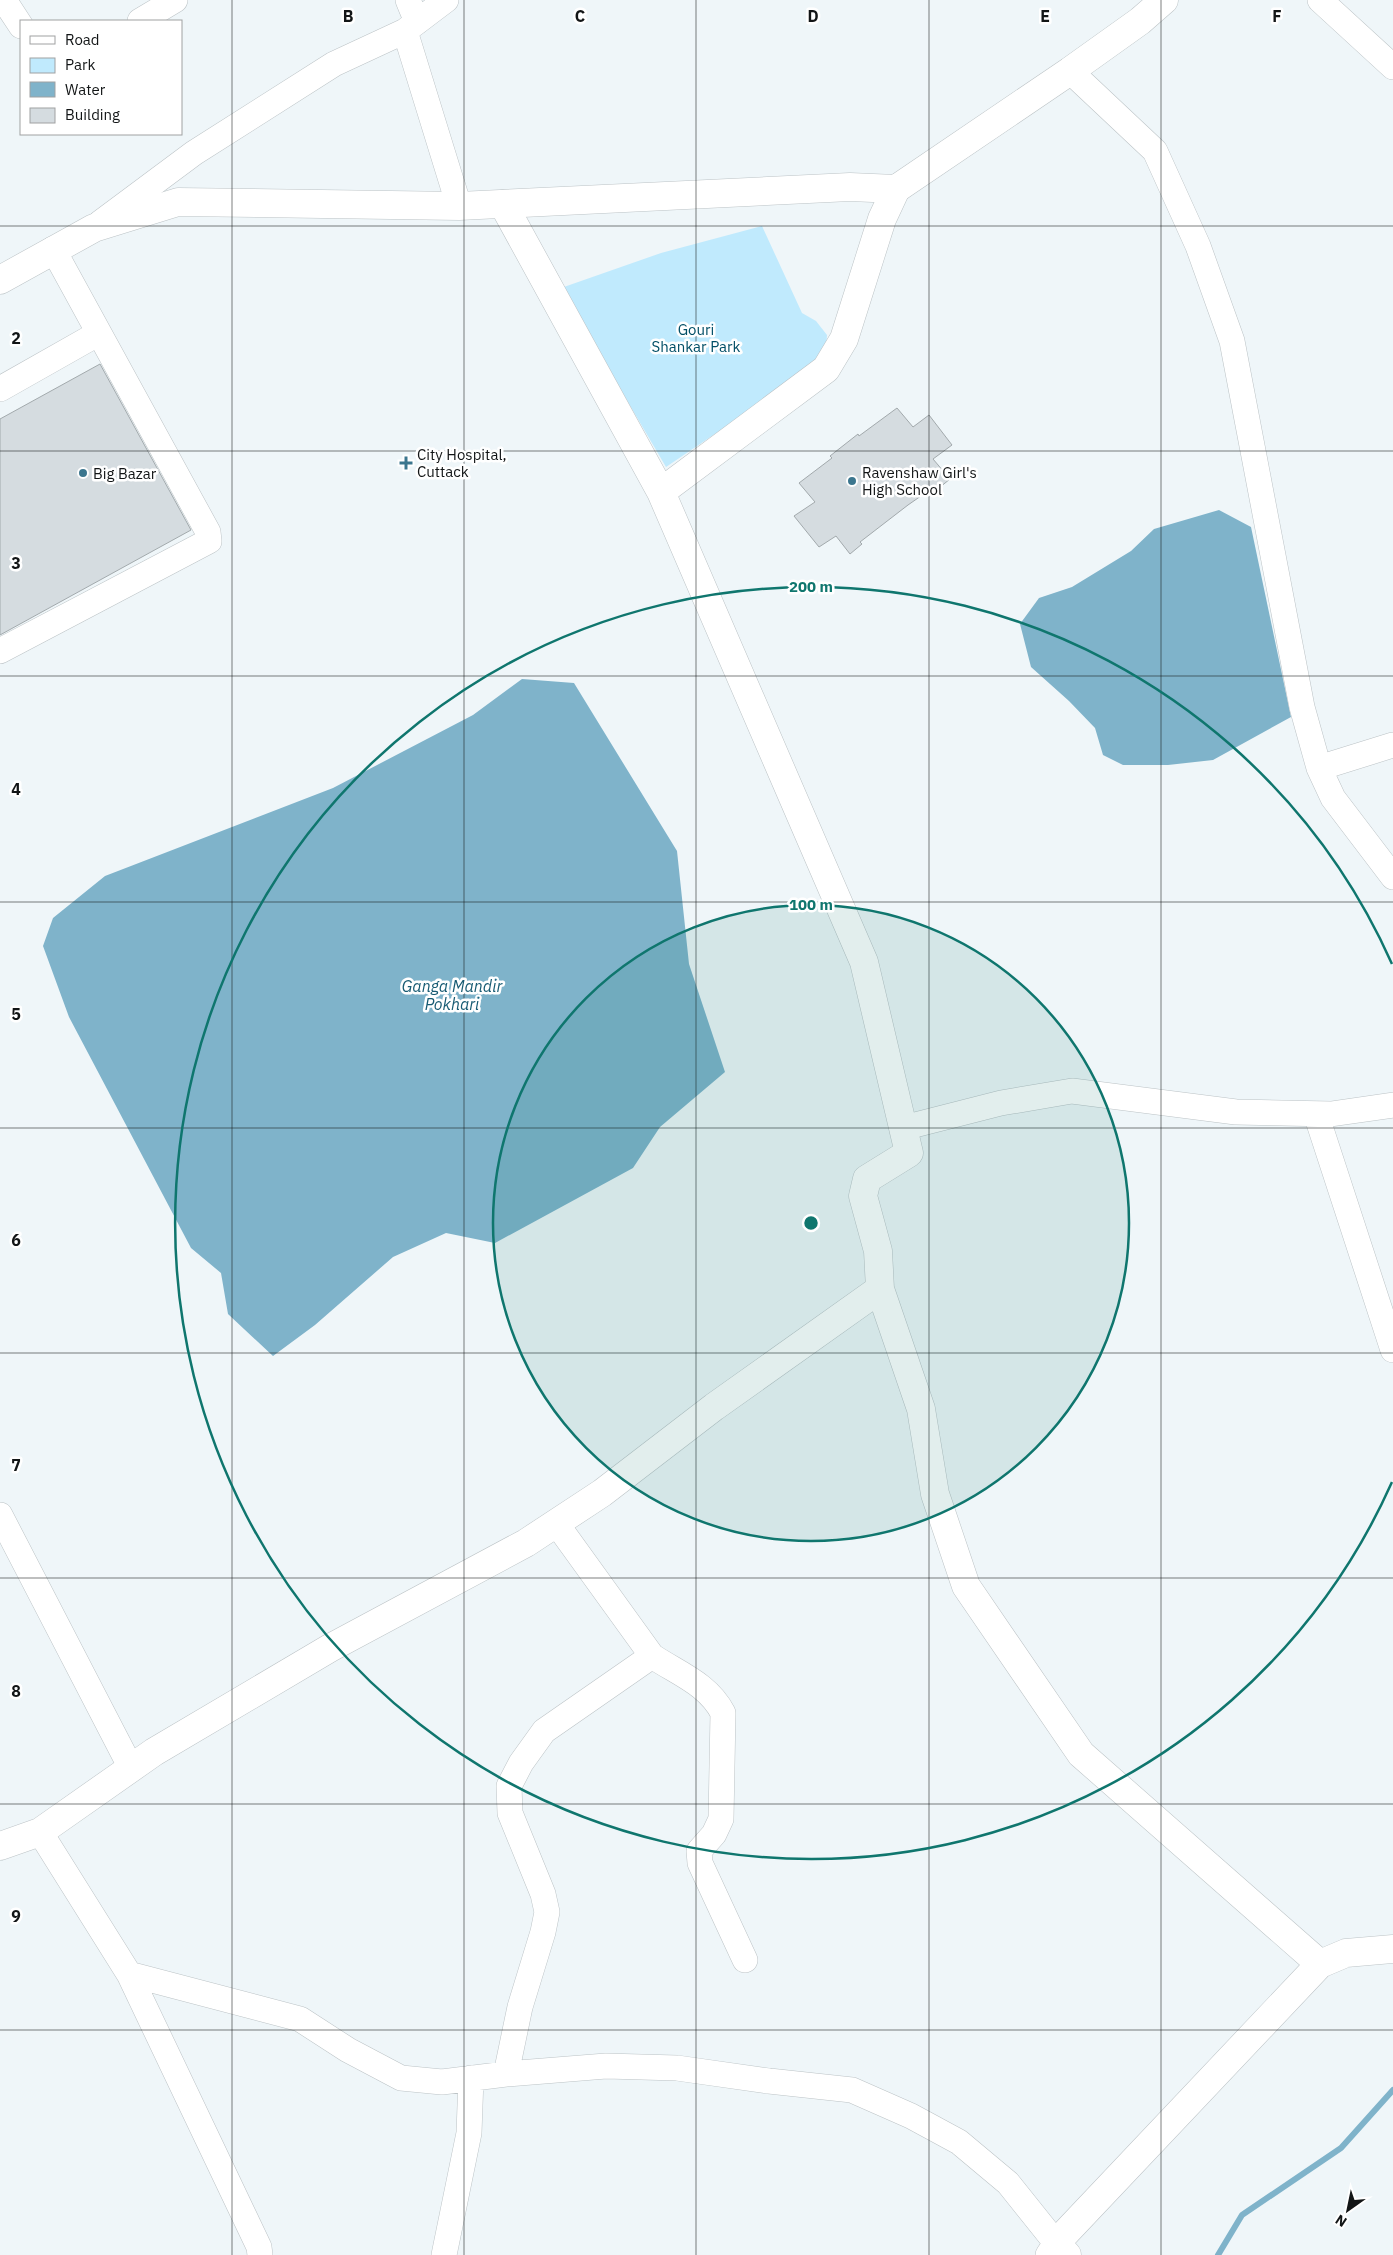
<svg xmlns="http://www.w3.org/2000/svg" width="1393" height="2255" font-family="'IBM Plex Sans',sans-serif">
  <style>
    .green { fill: #c0eafd }
    .water { fill: #7fb3ca }
    .lines { fill: none; stroke-linecap: round; stroke-linejoin: round }
    .stream { stroke: #7fb3ca; stroke-width: 6 }
    .building { fill: #d5dce0; stroke: #a2a9ac }
    .minor-casing { stroke: #bcc3c6; stroke-width: 26 }
    .tertiary-casing { stroke: #bcc3c6; stroke-width: 29 }
    .secondary-casing { stroke: #bcc3c6; stroke-width: 29 }
    .minor { stroke: #fff; stroke-width: 25 }
    .tertiary { stroke: #fff; stroke-width: 28 }
    .secondary { stroke: #fff; stroke-width: 28 }
    .grid { fill: none; stroke: #121516; stroke-width: 1; stroke-opacity: 0.55 }
    .ring { fill: none; stroke: #0f766e; stroke-width: 2.5 }
    .poi-dot { fill: #3b768e; stroke: #fff; stroke-width: 2 }
    .labels { text-anchor: middle; dominant-baseline: central; stroke-width: 5; stroke-linejoin: round; paint-order: stroke }
    .park-label { font-size: 15px; fill: #014e66; stroke: #fff }
    .poi-label { font-size: 15px; fill: #121516; stroke: #fff; text-anchor: start }
    .water-label { font-size: 16px; font-style: italic; fill: #175b73; stroke: #fff }
    .grid-label { font-size: 16px; text-anchor: middle; font-weight: bold; fill: #121516; stroke: #fff; stroke-width: 5; stroke-linejoin: round; paint-order: stroke }
    .centre { fill: #0f766e; stroke: #fff; stroke-width: 2.5 }
    .ring-label { font-size: 15px; text-anchor: middle; font-weight: bold; fill: #0f766e; stroke: #fff; stroke-width: 5; stroke-linejoin: round; paint-order: stroke }
  </style>
  <rect width="100%" height="100%" fill="#eff6f9"/>
  <path class="green" d="M762,226L802,313L816,321L827,335L826,349L802,375L666,467L561,288L661,253Z"/>
  <path class="water" d="M1219,510L1251,527L1291,717L1213,760L1168,765H1123L1103,755L1095,728L1069,701L1031,667L1020,624L1039,598L1072,587L1131,551L1154,529Z
    M522,679L574,683L677,851L689,964L725,1072L660,1127L633,1168L495,1243L446,1233L393,1257L315,1325L273,1356L228,1314L221,1273L191,1248L69,1017L43,946L53,918L105,876L333,788L473,715Z"/>
  <g class="lines">
    <path class="stream" d="M1218,2255L1242,2215L1341,2148L1393,2090"/>
  </g>
  <path class="building" d="M100,364L191,530L0,635V419Z
    M897,408L913,427L929,415L952,445L933,459L950,479L934,492L931,489L908,505L860,542L862,544L850,554L836,536L819,547L794,516L815,502L799,483L832,458L830,456L858,434L859,436Z"/>
  <g class="lines">
    <defs>
      <path id="minor" d="M4,0L21,26
        M408,0L417,22
        M1320,0L1393,67
        M140,21L175,0
        M405,31L459,206
        M1070,71L1155,151L1198,246L1232,341L1302,707L1319,768L1333,798L1393,877
        M100,223L194,153L334,64L405,31L446,0
        M0,389L99,333
        M0,651L209,541L208,532L53,249
        M1319,768L1393,745
        M1316,1114L1393,1350
        M903,1128L1001,1103L1072,1091L1236,1112L1331,1114L1393,1105
        M0,1515L131,1768
        M652,1656C679,1674 708,1684 723,1713L721,1819L714,1834L699,1851L700,1863L745,1960
        M40,1832L129,1974L259,2247L260,2255
        M129,1974L300,2019L348,2050L401,2078L442,2082L506,2074L606,2066L677,2068L769,2081L852,2090L911,2116L959,2142L1008,2183L1056,2243L1048,2255
        M506,2074L520,2007L543,1932L547,1912L543,1894L510,1813L509,1786L521,1763L544,1731L652,1656L556,1523
        M444,2255L469,2133L471,2078"/>
      <path id="tertiary" d="M503,204L661,492L864,962L909,1153L867,1179L863,1196L878,1251L880,1289L921,1409L935,1494L966,1586L1081,1754L1320,1964L1056,2243L1067,2255
        M661,492L826,369L844,339L882,219L896,189
        M0,1846L40,1832L154,1752L330,1648L526,1543L602,1493L714,1407L880,1289
        M1320,1964L1346,1953L1393,1949"/>
      <path id="secondary" d="M0,280L94,228L178,202L459,206L850,187L896,189L1070,71L1140,21L1164,0"/>
    </defs>
    <use href="#minor" class="minor-casing"/>
    <use href="#tertiary" class="tertiary-casing"/>
    <use href="#secondary" class="secondary-casing"/>
    <use href="#minor" class="minor"/>
    <use href="#tertiary" class="tertiary"/>
    <use href="#secondary" class="secondary"/>
  </g>
  <path class="grid" d="M232,0V2255M464,0V2255M696,0V2255M929,0V2255M1161,0V2255M0,226H1393M0,451H1393M0,676H1393M0,902H1393M0,1128H1393M0,1353H1393M0,1578H1393M0,1804H1393M0,2030H1393"/>
  <circle cx="811" cy="1223" r="318" fill="#0f766e" fill-opacity=".12"/>
  <g class="ring">
    <circle cx="811" cy="1223" r="318"/>
    <path d="M1392 1482A636 636 0 1 1 1392 964"/>
  </g>
  <g class="poi-dot">
    <path d="M403.5 455.5h5v5h5v5h-5v5h-5v-5h-5v-5h5z"/>
    <circle cx="83" cy="473" r="5"/>
    <circle cx="852" cy="481" r="5"/>
  </g>
  <g class="labels">
    <g class="park-label">
      <text x="696" y="329">Gouri<tspan x="696" dy="17">Shankar Park</tspan></text>
    </g>
    <g class="poi-label">
      <text x="417" y="454">City Hospital,<tspan x="417" dy="17">Cuttack</tspan></text>
      <text x="862" y="472">Ravenshaw Girl's<tspan x="862" dy="17">High School</tspan></text>
      <text x="93" y="473">Big Bazar</text>
    </g>
    <g class="water-label">
      <text x="452" y="986">Ganga Mandir<tspan x="452" dy="18">Pokhari</tspan></text>
    </g>
  </g>
  <g class="grid-label">
    <text x="348" y="22">B</text>
    <text x="580" y="22">C</text>
    <text x="813" y="22">D</text>
    <text x="1045" y="22">E</text>
    <text x="1277" y="22">F</text>
    <text x="16" y="344">2</text>
    <text x="16" y="569">3</text>
    <text x="16" y="795">4</text>
    <text x="16" y="1020">5</text>
    <text x="16" y="1246">6</text>
    <text x="16" y="1471">7</text>
    <text x="16" y="1697">8</text>
    <text x="16" y="1922">9</text>
  </g>
  <circle cx="811" cy="1223" r="8" class="centre"/>
  <g class="ring-label">
    <text x="811" y="592">200 m</text>
    <text x="811" y="910">100 m</text>
  </g>
  <rect x="20" y="20" width="162" height="115" fill="#ffffff" stroke="#a0a1a2"/>
  <rect x="30" y="36" width="25" height="8" fill="#ffffff" stroke="#a0a1a2"/>
  <text x="65" y="45" font-size="15" fill="#121516">Road</text>
  <rect x="30" y="58" width="25" height="15" fill="#c0eafd" stroke="#a0a1a2"/>
  <text x="65" y="70" font-size="15" fill="#121516">Park</text>
  <rect x="30" y="82" width="25" height="15" fill="#7fb3ca" stroke="#a0a1a2"/>
  <text x="65" y="95" font-size="15" fill="#121516">Water</text>
  <rect x="30" y="108" width="25" height="15" fill="#d5dce0" stroke="#a0a1a2"/>
  <text x="65" y="120" font-size="15" fill="#121516">Building</text>
  <g transform="translate(1348 2210) rotate(213)" stroke="#ffffff" stroke-width="4" paint-order="stroke">
  <path d="M0-4L9 19L0 12L-9 19Z" fill="#121516"/>
  <text y="-8" font-size="14" font-weight="bold" text-anchor="middle" fill="#121516">N</text>
  </g>
</svg>
